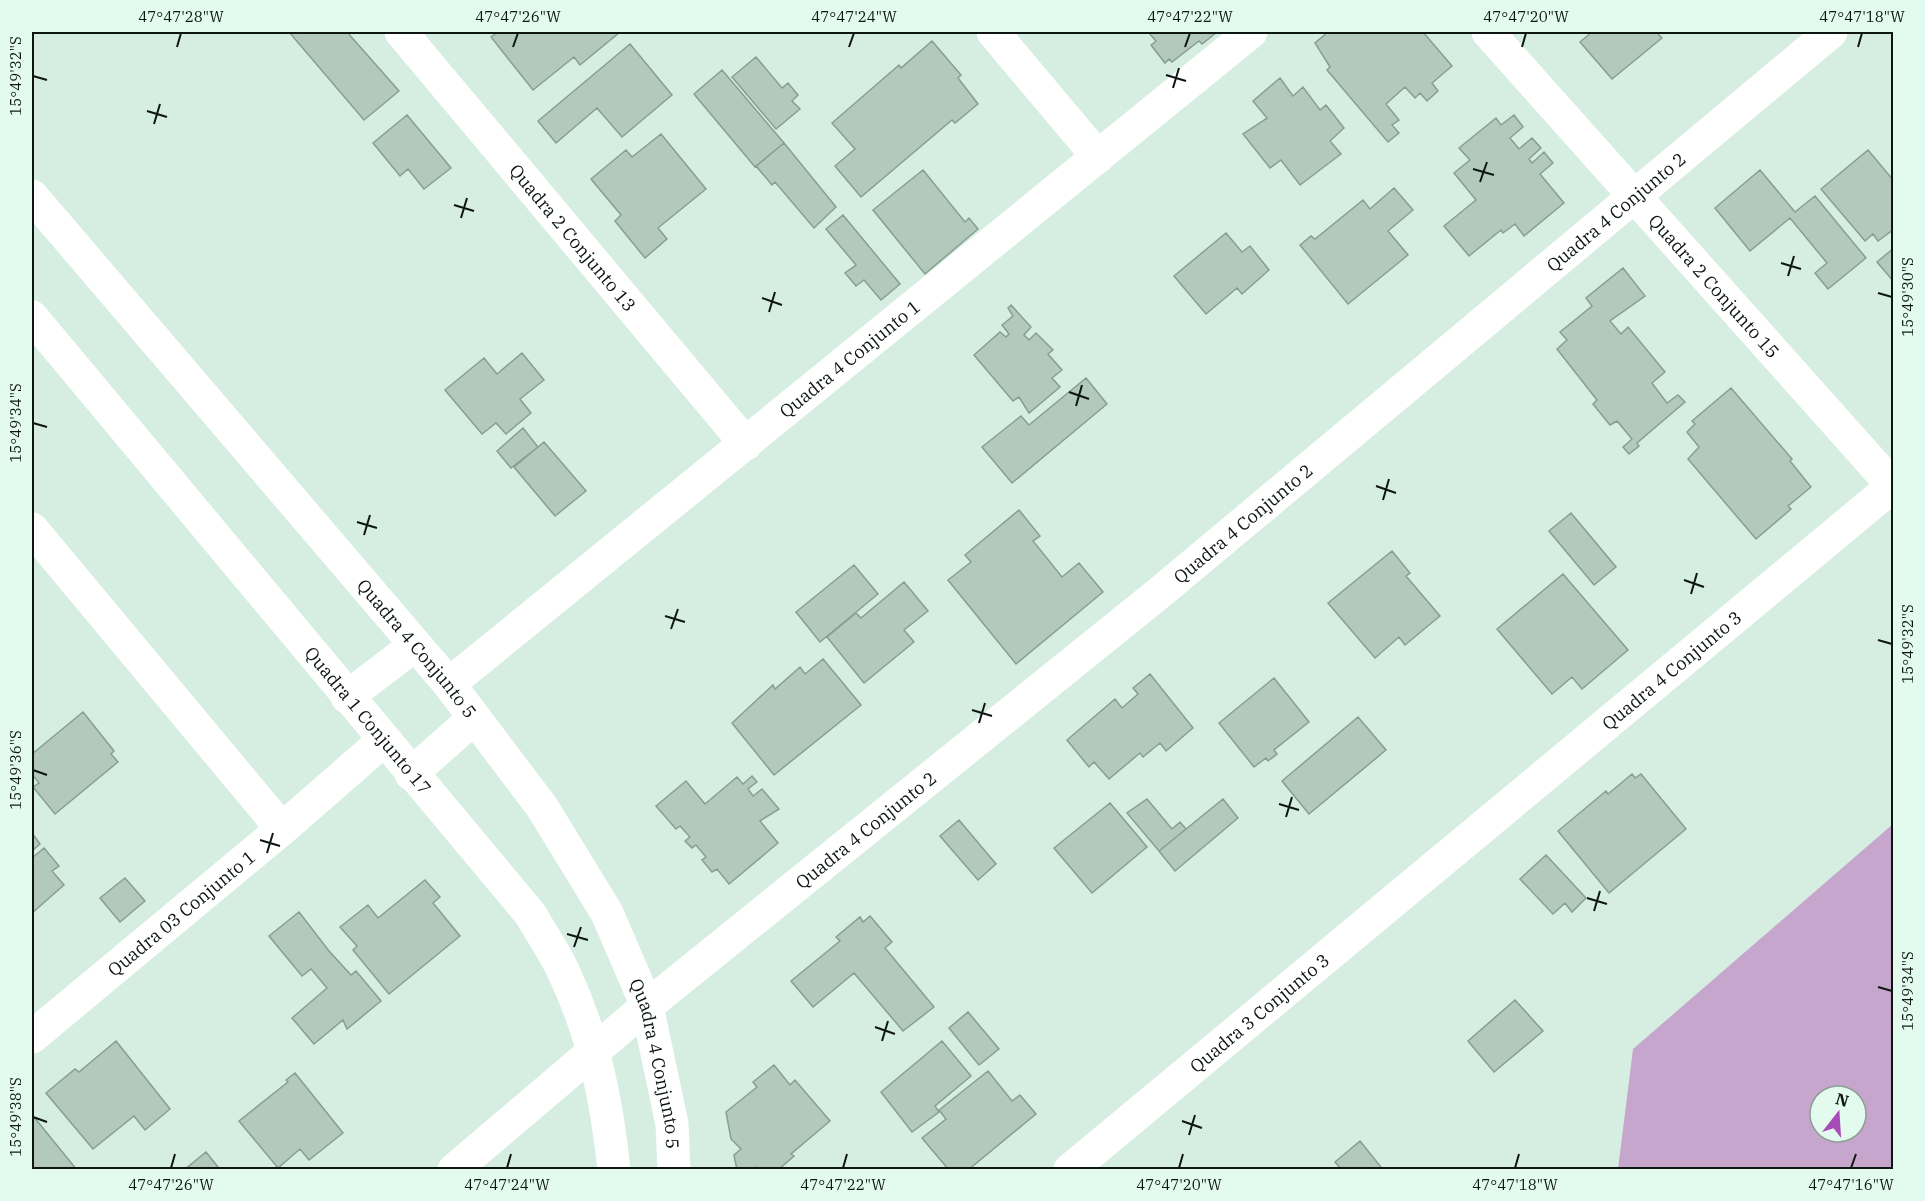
<svg xmlns="http://www.w3.org/2000/svg" width="1925" height="1201" font-family="'IBM Plex Serif',serif">
  <style>
    .forest { fill: #c7a6cd; fill-rule: evenodd }
    .building { fill: #b2c9bc; stroke: #879e92; stroke-width: 1.5 }
    .lines { fill: none; stroke-linecap: round; stroke-linejoin: round }
    .minor { stroke: #fff; stroke-width: 33 }
    .ticks { fill: none; stroke: #0e1612; stroke-width: 2 }
    .labels { text-anchor: middle; dominant-baseline: central; stroke-width: 4.5; stroke-linejoin: round; paint-order: stroke }
    .street-label { font-size: 18px; fill: #0e1612; stroke: #e3fbee }
    .neatline { fill: none; stroke: #0e1612; stroke-width: 2 }
    .ticks-label { font-size: 15px; text-anchor: middle; fill: #0e1612 }
  </style>
  <rect width="100%" height="100%" fill="#d6eee1"/>
  <path class="forest" d="M1893,824V1169H1618L1633,1049ZM1820,1096H1856V1132H1820Z"/>
  <path class="building" d="M289,32H347L399,91L364,120Z
    M498,32H620L580,65L574,57L533,90L491,37Z
    M1148,32H1217L1202,44L1199,41L1172,62L1169,59L1165,63L1151,45L1156,41Z
    M1328,32H1423L1452,66L1432,83L1438,91L1427,101L1420,93L1415,98L1405,87L1386,104L1399,120L1392,125L1399,133L1388,142L1327,70L1330,67L1315,43Z
    M1592,32H1656L1662,38L1612,79L1580,42Z
    M932,41L961,75L958,78L978,104L955,123L952,120L861,197L835,166L855,149L832,123L899,65L901,68Z
    M630,44L672,95L622,137L597,108L556,143L538,121Z
    M756,57L782,88L788,83L798,95L792,101L800,109L776,129L732,77Z
    M722,70L784,143L755,167L694,94Z
    M1280,78L1293,96L1303,87L1320,110L1326,105L1344,128L1330,141L1341,154L1300,185L1281,160L1270,168L1243,134L1267,118L1253,101Z
    M407,115L451,168L424,189L408,169L400,176L373,143Z
    M1514,115L1523,127L1510,138L1519,149L1532,138L1541,148L1529,159L1532,163L1544,152L1553,163L1540,174L1564,203L1524,236L1515,224L1503,233L1501,230L1469,256L1444,226L1476,200L1454,173L1470,160L1459,148L1496,118L1501,125Z
    M661,134L706,189L658,228L667,239L645,258L615,221L621,215L591,179L626,150L632,157Z
    M784,143L836,207L814,228L775,182L772,185L756,166Z
    M1868,150L1894,181V229L1878,241L1873,234L1865,241L1821,189Z
    M923,170L965,222L969,218L978,229L925,274L873,210Z
    M1760,170L1795,212L1815,196L1866,258L1828,289L1815,273L1827,263L1790,218L1750,251L1715,208Z
    M1394,188L1413,210L1388,231L1408,255L1348,304L1300,245L1311,236L1315,239L1363,200L1370,209Z
    M843,215L900,284L881,300L864,280L856,286L845,273L856,265L826,229Z
    M1226,233L1242,252L1250,246L1269,270L1242,294L1237,288L1206,314L1174,276Z
    M1894,248V282L1877,262Z
    M1623,268L1645,296L1610,321L1621,334L1628,327L1665,372L1652,383L1667,403L1678,395L1685,402L1637,443L1639,446L1629,454L1623,447L1632,439L1617,421L1610,425L1593,404L1597,400L1557,349L1567,340L1560,332L1592,306L1586,298Z
    M1011,305L1031,327L1024,335L1029,340L1036,333L1053,350L1048,354L1062,370L1052,378L1060,387L1029,413L1019,397L1013,401L974,355L1000,332L1006,337L1009,334L1002,325L1013,316L1008,308Z
    M522,353L544,380L520,399L531,413L506,434L496,423L482,434L445,390L484,358L497,374Z
    M1086,378L1107,404L1012,483L982,447L1021,416L1029,425Z
    M1731,388L1792,459L1790,461L1811,487L1788,506L1791,509L1756,539L1688,459L1699,447L1687,432L1695,424L1692,421Z
    M523,428L538,447L511,468L497,451Z
    M544,442L586,491L555,516L514,467Z
    M1019,510L1040,536L1033,541L1062,577L1079,563L1103,592L1016,664L948,580L971,562L965,555Z
    M1571,513L1616,567L1594,585L1549,531Z
    M1392,551L1410,573L1406,576L1440,616L1405,645L1399,637L1375,658L1328,603Z
    M854,565L878,594L820,642L796,612Z
    M1563,574L1628,650L1582,689L1572,677L1552,694L1497,629Z
    M904,582L928,611L904,630L914,642L864,683L827,637L856,613L861,618Z
    M823,659L861,705L774,775L732,723L773,685L775,689L800,667L805,674Z
    M1150,674L1193,728L1166,751L1160,743L1143,757L1140,753L1109,779L1094,762L1089,767L1067,740L1115,699L1122,708L1138,694L1133,688Z
    M1274,678L1309,722L1274,750L1277,754L1268,761L1266,758L1254,767L1219,723Z
    M83,712L114,751L111,754L118,762L55,814L33,787L39,783L32,774V754Z
    M1358,717L1386,750L1309,814L1282,781Z
    M1632,774L1635,778L1641,774L1686,829L1609,893L1558,831L1606,791L1608,794Z
    M752,776L757,782L748,789L753,796L762,789L779,809L760,821L778,843L729,884L717,869L712,872L702,860L706,857L696,845L692,848L685,841L690,837L680,826L676,829L656,806L686,781L705,804L737,777L743,784Z
    M1147,799L1172,829L1180,822L1186,829L1159,851L1127,813Z
    M1223,799L1238,818L1175,871L1159,851Z
    M1110,803L1147,847L1092,893L1054,848Z
    M959,820L996,864L978,880L940,836Z
    M32,833L40,844L32,851Z
    M44,848L59,866L52,871L64,885L32,913V858Z
    M1546,855L1586,898L1572,912L1565,903L1553,914L1520,879Z
    M125,878L145,901L120,922L100,898Z
    M425,880L440,897L433,903L460,936L389,994L353,950L357,946L340,927L368,905L378,918Z
    M299,912L329,951L351,975L356,971L381,1001L347,1029L343,1020L314,1044L292,1018L327,988L311,969L302,976L269,936Z
    M870,916L892,942L885,948L934,1007L903,1031L854,973L813,1007L791,981L840,941L836,937L860,917L863,922Z
    M1515,1000L1543,1031L1494,1072L1468,1041Z
    M968,1012L999,1049L979,1065L949,1028Z
    M116,1041L170,1109L145,1130L134,1116L93,1149L46,1093L75,1069L79,1072Z
    M942,1041L971,1076L935,1106L939,1112L912,1132L881,1092Z
    M774,1065L790,1085L795,1080L830,1121L791,1154L794,1156L778,1170H758L756,1167L753,1170H737L734,1155L741,1149L731,1139L726,1112L757,1087L753,1082Z
    M988,1071L1012,1101L1020,1095L1036,1114L968,1170H949L922,1138L946,1119L939,1110Z
    M295,1073L343,1133L309,1160L300,1149L278,1168L239,1121L288,1082L286,1080Z
    M35,1118L38,1122L77,1170H32V1119Z
    M1360,1141L1381,1167L1377,1170H1342L1335,1162Z
    M206,1152L218,1167L215,1170H184Z"/>
  <g class="lines">
    <g class="minor">
      <path id="s1" d="M401,32L746,444"/>
      <path d="M993,32L1098,157"/>
      <path id="s2" d="M1488,32L1893,486"/>
      <path id="s3" d="M32,196L449,684L542,807L607,913L647,1006L672,1124L674,1170"/>
      <path id="s4" d="M32,317L531,915C542,935 556,954 565,975C594,1037 607,1102 614,1170"/>
      <path d="M32,529L282,829"/>
      <path id="s5" d="M449,684L1251,32"/>
      <path d="M347,697L415,645"/>
      <path d="M411,774L474,718"/>
      <path id="s6" d="M32,1037L282,829L383,741"/>
      <path id="s7" d="M454,1170L647,1006L1158,594L1831,32"/>
      <path id="s8" d="M1070,1170L1894,485"/>
    </g>
  </g>
  <path class="ticks" d="M177,47L181,33M513,47L518,33M849,47L854,33M1185,47L1190,33M1522,47L1526,33M1858,47L1862,33M1166,75L1186,81M33,76L47,80M1173,88L1179,68M147,111L167,117M154,124L160,104M1473,169L1494,175M1480,182L1487,162M454,205L474,211M461,218L467,198M1781,263L1801,269M1788,276L1794,256M1878,293L1892,297M762,298L782,305M769,312L775,292M1069,392L1089,399M1076,406L1082,385M33,423L47,427M1376,486L1396,493M1383,500L1389,479M357,522L377,528M364,535L370,515M1684,580L1704,587M1691,594L1697,573M665,616L685,622M671,629L678,609M1878,640L1892,644M972,710L992,716M979,723L985,703M33,770L47,775M1279,804L1299,810M1286,817L1292,797M260,840L280,846M267,853L273,833M1587,898L1607,904M1594,911L1600,891M567,934L588,940M574,947L581,927M1878,987L1892,991M875,1027L895,1034M882,1041L888,1021M33,1117L47,1122M1182,1121L1202,1128M1189,1135L1195,1115M171,1168L175,1154M507,1168L511,1154M843,1168L847,1154M1179,1168L1183,1154M1515,1168L1519,1154M1851,1168L1856,1154"/>
  <g class="labels">
    <g class="street-label">
      <text stroke="none"><textPath href="#s7" startOffset="1506">Quadra 4 Conjunto 2</textPath></text>
      <text stroke="none"><textPath href="#s1" startOffset="268">Quadra 2 Conjunto 13</textPath></text>
      <text stroke="none"><textPath href="#s2" startOffset="340">Quadra 2 Conjunto 15</textPath></text>
      <text stroke="none"><textPath href="#s5" startOffset="516">Quadra 4 Conjunto 1</textPath></text>
      <text stroke="none"><textPath href="#s7" startOffset="1020">Quadra 4 Conjunto 2</textPath></text>
      <text stroke="none"><textPath href="#s3" startOffset="594">Quadra 4 Conjunto 5</textPath></text>
      <text stroke="none"><textPath href="#s8" startOffset="782">Quadra 4 Conjunto 3</textPath></text>
      <text stroke="none"><textPath href="#s4" startOffset="525">Quadra 1 Conjunto 17</textPath></text>
      <text stroke="none"><textPath href="#s7" startOffset="534">Quadra 4 Conjunto 2</textPath></text>
      <text stroke="none"><textPath href="#s6" startOffset="194">Quadra 03 Conjunto 1</textPath></text>
      <text stroke="none"><textPath href="#s8" startOffset="246">Quadra 3 Conjunto 3</textPath></text>
      <text stroke="none"><textPath href="#s3" startOffset="1080">Quadra 4 Conjunto 5</textPath></text>
    </g>
  </g>
  <rect width="1925" height="1201" fill="none" stroke="#e3fbee" stroke-width="66"/>
  <g transform="translate(1838 1114) rotate(17)"><circle r="28" fill="#e3fbee" stroke="#8e9f96" stroke-width="1.5"/>
  <path d="M0-4.5L10 22L0 15L-10 22Z" fill="#a74bb6"/>
  <text y="-9" font-size="16" font-weight="bold" text-anchor="middle" fill="#0e1612">N</text>
  </g>
  <rect x="33" y="33" width="1859" height="1135" class="neatline"/>
  <g class="ticks-label">
    <text x="181" y="22">47°47'28"W</text>
    <text x="518" y="22">47°47'26"W</text>
    <text x="854" y="22">47°47'24"W</text>
    <text x="1190" y="22">47°47'22"W</text>
    <text x="1526" y="22">47°47'20"W</text>
    <text x="1862" y="22">47°47'18"W</text>
    <text transform="translate(16 76) rotate(-90)" y="5">15°49'32"S</text>
    <text transform="translate(1908 297) rotate(-90)" y="5">15°49'30"S</text>
    <text transform="translate(16 423) rotate(-90)" y="5">15°49'34"S</text>
    <text transform="translate(1908 644) rotate(-90)" y="5">15°49'32"S</text>
    <text transform="translate(16 770) rotate(-90)" y="5">15°49'36"S</text>
    <text transform="translate(1908 991) rotate(-90)" y="5">15°49'34"S</text>
    <text transform="translate(16 1117) rotate(-90)" y="5">15°49'38"S</text>
    <text x="171" y="1190">47°47'26"W</text>
    <text x="507" y="1190">47°47'24"W</text>
    <text x="843" y="1190">47°47'22"W</text>
    <text x="1179" y="1190">47°47'20"W</text>
    <text x="1515" y="1190">47°47'18"W</text>
    <text x="1851" y="1190">47°47'16"W</text>
  </g>
</svg>
